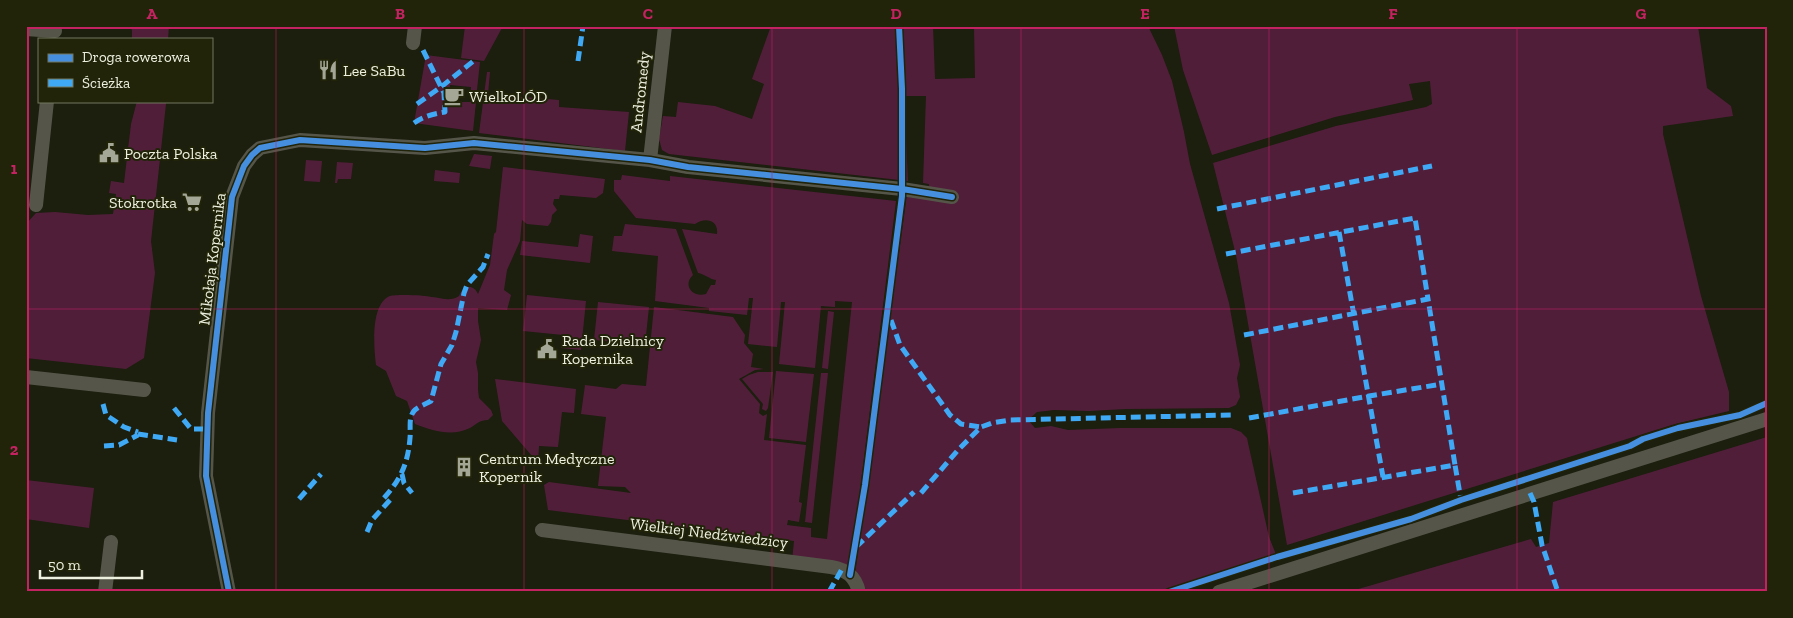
<svg xmlns="http://www.w3.org/2000/svg" width="1793" height="618" font-family="'Zilla Slab',serif">
  <style>
    .green { fill: #511e3a }
    .lines { fill: none; stroke-linecap: round; stroke-linejoin: round }
    .minor { stroke: #555649; stroke-width: 14 }
    .quiet { stroke: #3fa9f5; stroke-width: 5; stroke-dasharray: 10 5; stroke-linecap: butt }
    .cycleway-casing { stroke: #212408; stroke-width: 9 }
    .cycleway { stroke: #468fdf; stroke-width: 6 }
    .grid { fill: none; stroke: #c42362; stroke-width: 1; stroke-opacity: 0.55 }
    .labels { text-anchor: middle; dominant-baseline: central; stroke-width: 4; stroke-linejoin: round; paint-order: stroke }
    .poi-label { font-size: 16px; fill: #edf0df; stroke: #212408; text-anchor: start }
    .street-label { font-size: 16px; fill: #edf0df; stroke: #212408 }
    .neatline { fill: none; stroke: #c42362; stroke-width: 2 }
    .grid-label { font-size: 16px; text-anchor: middle; font-weight: bold; fill: #c42362 }
  </style>
  <rect width="100%" height="100%" fill="#1c1e0e"/>
  <path class="green" d="M129,26H169L168,39H132V30Z
    M465,26H503L484,61L461,58Z
    M771,26H933L935,79L975,78L974,26H1148L1162,55L1172,81L1184,132L1190,164L1229,303L1240,365L1237,378L1240,397L1236,405L1229,408L1126,409L1089,411L1054,410L1037,412L1028,420L1035,428L1051,426L1068,430L1120,428H1231L1241,432L1247,438L1248,443L1269,537L1277,557L1169,592H868L855,574L907,194L928,197L929,184L923,183L926,96H904L908,181L669,154L662,150L659,139L663,116L676,117L678,102L715,106L752,119L764,84L752,79Z
    M1174,26H1698L1707,88L1731,106L1733,116L1663,126V134L1701,296L1729,392V411L1675,424L1287,545L1236,255L1213,163L1336,126L1426,107L1432,104L1430,81L1409,84L1413,100L1335,117L1212,155L1183,70Z
    M426,55L480,62L476,99L470,98L471,87L450,85L448,106L461,107L462,102H476L473,131L414,123Z
    M487,72H490L488,94L559,100V107L629,112L625,151L479,133Z
    M137,101H166V104L151,241L155,273L144,358L126,369L26,358V224L36,213L55,212L88,215L113,214L116,194L109,193L111,181L124,183L131,124Z
    M474,154L492,156L490,169L469,166Z
    M306,160L322,161L320,182L304,181Z
    M337,162L353,163L351,179H338L337,183H335Z
    M503,167L605,179L603,193L596,198L560,195L559,199H554L553,204L557,210L552,215L551,222L548,226L527,224L522,220L520,241L507,270L504,290L511,295L507,310L478,308V321L481,340L476,362L478,373V390L479,398L491,410L493,415L488,420C479,420 477,424 470,428C451,437 434,431 415,424L407,401L396,396L386,371L376,365C374,348 370,304 390,296C396,294 425,295 432,297C441,298 451,302 459,296C463,286 473,283 478,294L490,265L494,234L496,232Z
    M435,170L460,173L459,183L434,181Z
    M622,175L670,181V176L896,201L854,538L847,571L792,561L794,541L548,510L544,485L549,482L631,493L625,487L598,486L606,417L581,414L585,385L616,389L622,384L646,386L654,307L733,317L745,335L744,343L753,354L751,367L764,369L755,370L739,379L760,404L759,413L763,416L767,414L764,440L806,445L799,502L802,503L799,522L788,520L787,525L811,528V537L827,539L852,302L835,301V307L821,306L815,368L779,364L785,302H781L777,347L748,344L753,298H749L747,315L709,311V308L655,301L658,256L612,251L614,236H622L625,224L676,229L693,275C682,285 693,298 706,294L711,285H715L716,280C709,279 705,274 698,273L682,229L717,234C719,219 704,217 695,224L636,218L614,191V180H621Z
    M580,234L593,236L590,263L520,255L522,241L578,247Z
    M527,295L586,301L581,350L561,348L563,335L523,331Z
    M598,302L649,307L645,345L594,340Z
    M828,311L834,312L828,369L822,368Z
    M776,371L814,374L806,442L769,438Z
    M758,372H773L768,408L766,411L762,409L763,404L742,379L749,375Z
    M821,373H828L812,523L805,522Z
    M495,379L576,389L574,413L562,412L558,447L539,446L538,463L502,421Z
    M1767,437V592H1348L1531,539L1536,547L1549,543L1553,502Z
    M26,480L94,488L89,528L26,519Z"/>
  <g class="lines">
    <path class="minor" d="M26,29L55,31
      M413,43L415,26
      M650,160L665,26
      M36,205L47,101
      M26,377L144,390
      M542,530L831,567C847,570 855,576 859,592
      M105,592L111,542
      M229,592L206,476L208,413L232,197L244,166L252,155L260,148L300,140L425,148L474,143L650,160L688,167L902,189L952,197
      M1219,592L1767,419"/>
    <path class="quiet" d="M578,61L583,26
      M417,104L441,87L476,59
      M414,123C424,116 433,114 445,112L444,93L423,50
      M1217,209L1432,166
      M1339,232L1383,477
      M1226,254L1415,218L1428,299
      M891,320L900,345L950,415L961,424L981,427
      M1244,335L1428,299L1455,465
      M103,404L106,415L124,427L138,432
      M174,408L191,429H207
      M1249,418L1369,396L1442,384
      M138,434L177,440
      M104,446L119,445L138,435
      M402,474L404,483L412,493
      M921,493L958,450L981,427L992,423L1010,420L1232,415
      M1293,493L1455,465L1461,500
      M1530,493L1534,502L1542,545L1558,592
      M384,498C401,479 408,463 410,438C411,429 408,418 414,411C417,407 426,404 431,401L441,364L452,345L456,332L464,293L467,285L483,267L488,254
      M299,499L321,474
      M367,532L372,520L390,500
      M856,547L914,492
      M829,592L842,569"/>
    <defs>
      <path id="cycleway" d="M850,575L865,485L902,196V89L899,26
        M229,592L206,476L208,413L232,197L244,166L252,155L260,148L300,140L425,148L474,143L650,160L688,167L902,189L952,197
        M1169,592L1277,557L1411,519L1461,500L1630,446L1643,439L1678,428L1740,415L1767,403"/>
    </defs>
    <use href="#cycleway" class="cycleway-casing"/>
    <use href="#cycleway" class="cycleway"/>
  </g>
  <path class="grid" d="M276,26V592M524,26V592M772,26V592M1021,26V592M1269,26V592M1517,26V592M26,309H1767"/>
  <defs>
    <symbol id="restaurant-bare" viewBox="-9 -9 18 18"><path d="M-5-6h1v4h1v-4h1v4h1v-4h1v5L-1.5 .5V6h-2V.5L-5-1ZM5-6V6H3V1.5H1.5Q1.5-4 5-6Z" fill="#a4a696" stroke="#212408" stroke-width="2.5" paint-order="stroke"/></symbol>
    <symbol id="cafe-bare" viewBox="-9 -9 18 18"><path d="M-5.5-4.5H6V0H3Q3 3.5 0 3.5H-2.5Q-5.5 3.5-5.5 0ZM3-3.2v2h1.7v-2ZM-6 4.5H4V6H-6Z" fill="#a4a696" stroke="#212408" stroke-width="2.5" paint-order="stroke"/></symbol>
    <symbol id="civic-bare" viewBox="-9 -9 18 18"><path d="M-.6-6.5H3V-4.5H.6V-3L4-1V1h2V6H-6V1h2V-1L-.6-3ZM-1.2 2.5V6h2.4V2.5Z" fill="#a4a696" stroke="#212408" stroke-width="2.5" paint-order="stroke"/></symbol>
    <symbol id="supermarket-bare" viewBox="-9 -9 18 18"><path d="M-6-5.5h2.5l.6 2H6L4.5 2H-2.5L-4.4-4H-6ZM-1.5 3.2a1.3 1.3 0 1 0 .1 0ZM3 3.2a1.3 1.3 0 1 0 .1 0Z" fill="#a4a696" stroke="#212408" stroke-width="2.5" paint-order="stroke"/></symbol>
    <symbol id="building-bare" viewBox="-9 -9 18 18"><path d="M-4-6H4V6H1V3H-1V6H-4ZM-2.5-4.3h1.7v1.8h-1.7ZM.8-4.3h1.7v1.8H.8ZM-2.5-1h1.7V.8h-1.7ZM.8-1h1.7V.8H.8Z" fill="#a4a696" stroke="#212408" stroke-width="2.5" paint-order="stroke"/></symbol>
  </defs>
  <g fill-rule="evenodd">
    <use href="#restaurant-bare" x="314" y="56" width="28" height="28"/>
    <use href="#cafe-bare" x="440" y="82" width="28" height="28"/>
    <use href="#civic-bare" x="95" y="139" width="28" height="28"/>
    <use href="#supermarket-bare" x="178" y="188" width="28" height="28"/>
    <use href="#civic-bare" x="533" y="335" width="28" height="28"/>
    <use href="#building-bare" x="450" y="453" width="28" height="28"/>
  </g>
  <g class="labels">
    <g class="poi-label">
      <text x="343" y="70">Lee SaBu</text>
      <text x="469" y="96">WielkoLÓD</text>
      <text x="124" y="153">Poczta Polska</text>
      <text x="177" y="202" text-anchor="end">Stokrotka</text>
      <text x="562" y="340">Rada Dzielnicy<tspan x="562" dy="18">Kopernika</tspan></text>
      <text x="479" y="458">Centrum Medyczne<tspan x="479" dy="18">Kopernik</tspan></text>
    </g>
    <g class="street-label">
      <text transform="translate(640 92) rotate(-84)">Andromedy</text>
      <text transform="translate(212 259) rotate(-83)">Mikołaja Kopernika</text>
      <text transform="translate(709 533) rotate(7)">Wielkiej Niedźwiedzicy</text>
    </g>
  </g>
  <rect width="1793" height="618" fill="none" stroke="#212408" stroke-width="55"/>
  <rect x="38" y="38" width="175" height="65" fill="#212408" stroke="#73765e"/>
  <rect x="48" y="54" width="25" height="8" fill="#468fdf" stroke="#73765e"/>
  <text x="82" y="62" font-size="15" fill="#edf0df">Droga rowerowa</text>
  <rect x="48" y="79" width="25" height="8" fill="#3fa9f5" stroke="#73765e"/>
  <text x="82" y="88" font-size="15" fill="#edf0df">Ścieżka</text>
  <path d="M40 570v8h102v-8" fill="none" stroke="#edf0df" stroke-width="2.5"/>
  <text x="48" y="570" font-size="15" fill="#edf0df" stroke="#212408" stroke-width="4" paint-order="stroke">50 m</text>
  <rect x="28" y="28" width="1738" height="562" class="neatline"/>
  <g class="grid-label">
    <text x="152" y="19">A</text>
    <text x="400" y="19">B</text>
    <text x="648" y="19">C</text>
    <text x="896" y="19">D</text>
    <text x="1145" y="19">E</text>
    <text x="1393" y="19">F</text>
    <text x="1641" y="19">G</text>
    <text x="14" y="174">1</text>
    <text x="14" y="455">2</text>
  </g>
</svg>
